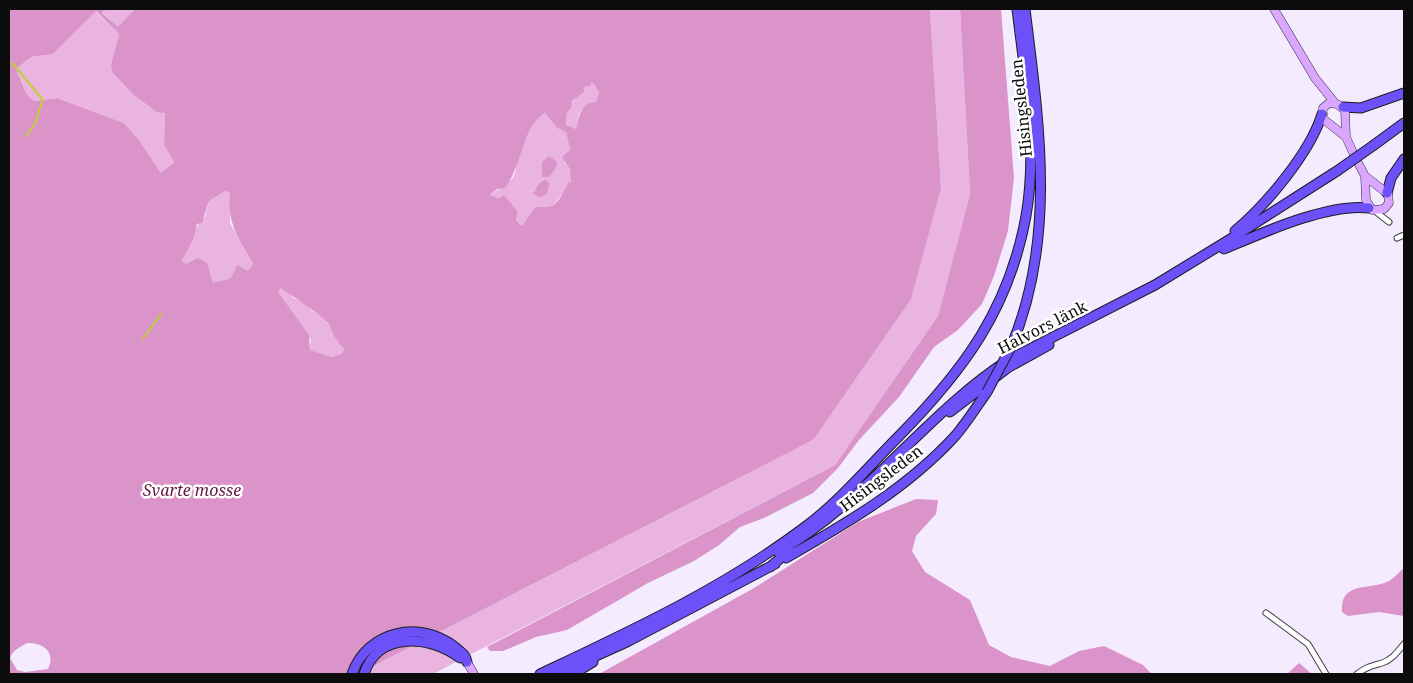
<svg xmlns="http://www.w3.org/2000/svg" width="1413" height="683" font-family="'Noto Serif',serif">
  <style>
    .green { fill: #e9b5e0; fill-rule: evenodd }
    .forest { fill: #da94c9; fill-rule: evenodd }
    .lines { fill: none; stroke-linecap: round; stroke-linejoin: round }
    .stream { stroke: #c0cf35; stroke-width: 2 }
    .street-casing { stroke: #3f3f3f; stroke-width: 7 }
    .secondary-casing { stroke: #2e2e2e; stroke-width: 9 }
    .highway-casing { stroke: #1d1d1d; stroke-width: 11 }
    .street { stroke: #fff; stroke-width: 5 }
    .secondary { stroke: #daa6ff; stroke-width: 8 }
    .highway { stroke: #6b51f7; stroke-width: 9 }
    .highway-bridge-casing { stroke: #1d1d1d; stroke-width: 11; stroke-linecap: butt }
    .highway-bridge { stroke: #6b51f7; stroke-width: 9 }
    .labels { text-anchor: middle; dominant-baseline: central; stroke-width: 5; stroke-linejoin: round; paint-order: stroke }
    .street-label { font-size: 16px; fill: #0c0c0c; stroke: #fff }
    .park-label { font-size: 16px; font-style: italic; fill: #641c41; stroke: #fff }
  </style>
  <rect width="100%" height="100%" fill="#f5ebff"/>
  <path class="green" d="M105,9H135L118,28L102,12Z
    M930,9H960L970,194L938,316L835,465L433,674H358L813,440L941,188Z
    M95,11L119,34L111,64C124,78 147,112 165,112L164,145L174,162L161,173L139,140L124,123L57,98L34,101L26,93L16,69L31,57L53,54Z
    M591,83L594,84L599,93L596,102C577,110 580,110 576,129L566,126L567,112C572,108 570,105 573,101C577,94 584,86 591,83Z
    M545,113L557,128L566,132L570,150L564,162C578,172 569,188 560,197C557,199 556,205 552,206C548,207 540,207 535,207L522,226L516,220L518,212L504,196L499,198L490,195C499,188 508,186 514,176C516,171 516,165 518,160C523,144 531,123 545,113ZM545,179L548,182L539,197L534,191Z
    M225,191L231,193L230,223L253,264L275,279L294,298L307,304L311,310L326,320L344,350L341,354L331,357L309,350L311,340L283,299L236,272L226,282L213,283L195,260L186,264L182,262C188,248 194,226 205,217L209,201Z"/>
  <path class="forest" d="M9,9H105L102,13L118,27L135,9H930L941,188L911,299L813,440L358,674H9ZM96,11L119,34L111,64L112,72L134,95L157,112L165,113L164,145L174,162L161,173L139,140L124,123L57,98L34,101L26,93L16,69L31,57L53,54ZM591,83L594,84L599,93L596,102C581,102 579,116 576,129L566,125L567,112L571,108L572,101L584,92L585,86H590ZM545,113L557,128L566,132L570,150L562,157L570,169L571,181L568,183C566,188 558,204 552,206C548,207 540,207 535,207L522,226L516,220L518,212L504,195L499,198L490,195L497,189L505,188C522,167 521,129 545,113ZM225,191L230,193C227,225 239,238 253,264L248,271L237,265C230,283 230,278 213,283L207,263L198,258L186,264L182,261L194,237L197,224L202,223L209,201ZM280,288C284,289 327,320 328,323C331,328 333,335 337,340C339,344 342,345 344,350L341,354L331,357L310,350L309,335L278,292ZM27,643C44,643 56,652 48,669L25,672L17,670L10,658C13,650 20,647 27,643Z
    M960,9H1001L1014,178L1008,231L994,276L982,304L958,330L934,347L899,397L859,440L838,468L813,493L764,518L740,527L719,545L694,561L648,583L567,630L536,637L503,651H490L487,647L835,465L938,316L970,194Z
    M549,156L557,162L556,168L549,177H542V162Z
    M545,179L550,184L546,195L539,197L533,194L538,185Z
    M916,499L938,500L936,514L916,536L912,551L925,572L970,600L989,645L1011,657L1050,666L1079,651L1104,646L1143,665L1152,674H599L754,588L858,522Z
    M1404,568V616L1379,612L1348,616L1342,612C1340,580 1370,591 1389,581C1394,578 1399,572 1404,568Z
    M1299,663L1312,674H1287Z"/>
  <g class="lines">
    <path class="stream" d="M9,62L14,65L43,100L35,124L26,136
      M143,339L161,314"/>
    <defs>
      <path id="street" d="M1375,211L1389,222
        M1397,238L1404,235
        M1266,613L1308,644L1326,674
        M1357,674C1366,667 1372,666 1382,663C1392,660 1398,651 1404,644"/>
      <path id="secondary" d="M1274,9L1315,78L1335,103
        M1346,137L1322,118L1323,108L1329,103L1337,104L1345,110L1346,137L1356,159L1365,176L1388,194L1389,203L1384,209L1372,210L1366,200L1365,176
        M467,662L474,674"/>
      <path id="highway" d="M1343,107L1361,108L1404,93
        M1374,145L1404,123
        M1387,193L1391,178L1404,159
        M1235,231C1266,205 1310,153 1322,114
        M1224,249C1262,233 1328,203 1369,208
        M1011,347C1057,238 1039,122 1025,9
        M950,412L1009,367L1049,345
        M778,552C867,502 924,414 1010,359L1155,285L1232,238L1337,171
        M786,558C847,523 908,488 956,435C967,422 977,406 987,392
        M770,567L789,551
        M352,674C367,631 420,619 455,647C461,652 466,655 467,662
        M364,674C378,631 430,635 460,658
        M540,674C631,631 724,588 805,527C840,501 869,466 899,436C964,370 1009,309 1026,216C1038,147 1025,77 1017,9
        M556,674L627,642L775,564
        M573,674L593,662"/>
    </defs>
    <use href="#street" class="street-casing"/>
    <use href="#secondary" class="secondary-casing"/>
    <use href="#highway" class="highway-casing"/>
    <use href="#street" class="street"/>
    <use href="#secondary" class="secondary"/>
    <use href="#highway" class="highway"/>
    <defs>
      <path id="highway-bridge" d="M1337,171L1374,145
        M987,392L1011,347"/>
    </defs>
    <use href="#highway-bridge" class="highway-bridge-casing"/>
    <use href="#highway-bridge" class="highway-bridge"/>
  </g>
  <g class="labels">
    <g class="street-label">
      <text transform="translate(1021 108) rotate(-96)">Hisingsleden</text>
      <text transform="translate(1042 327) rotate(-27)">Halvors länk</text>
      <text transform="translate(881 478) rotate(-37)">Hisingsleden</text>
    </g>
    <g class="park-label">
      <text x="192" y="490">Svarte mosse</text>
    </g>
  </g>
  <rect width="1413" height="683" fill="none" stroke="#0c0c0c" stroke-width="20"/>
</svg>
